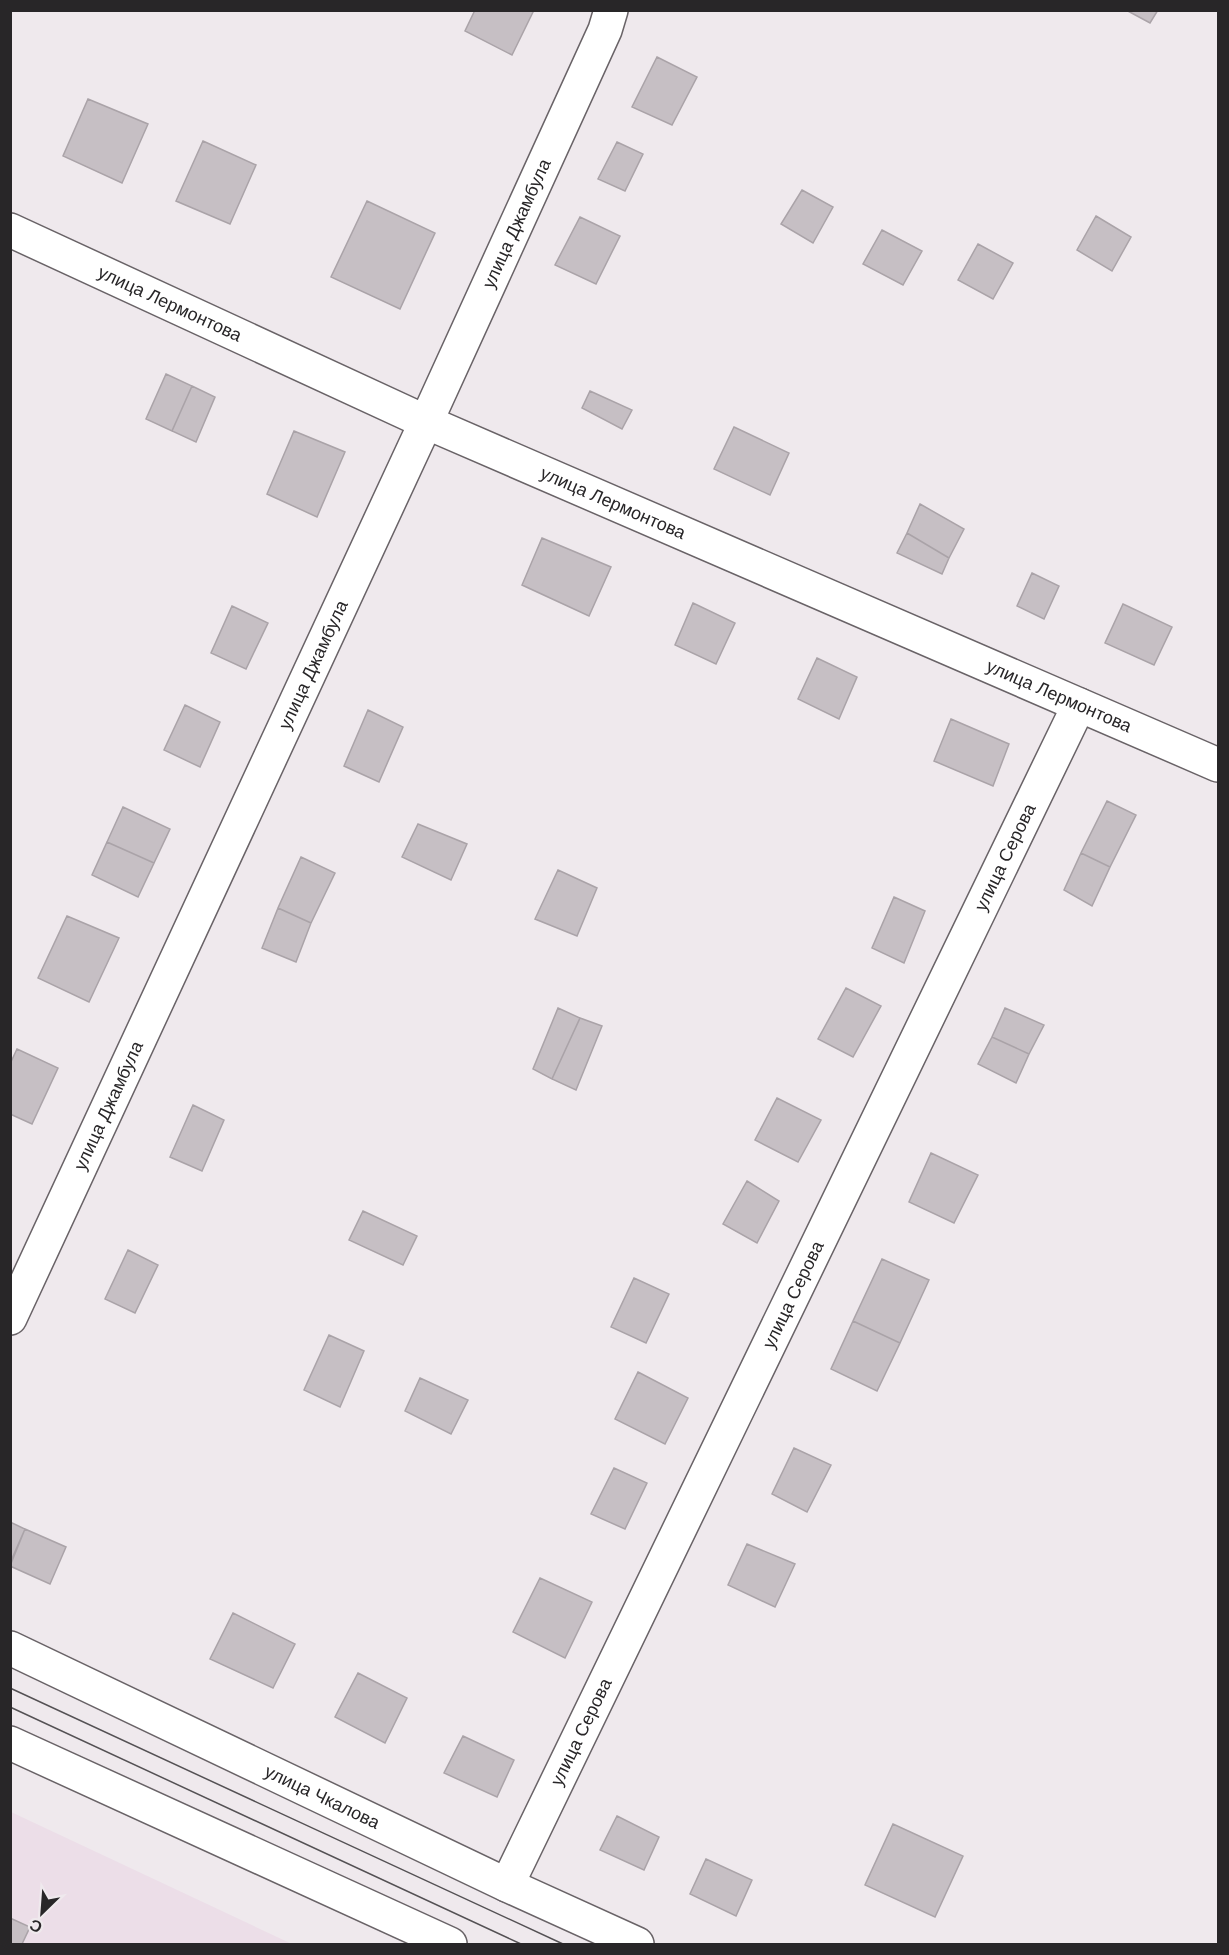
<svg xmlns="http://www.w3.org/2000/svg" width="1229" height="1955" font-family="Arial,sans-serif">
  <style>
    .built { fill: #ecdee8 }
    .building { fill: #c6bfc4; stroke: #aaa3a8; stroke-width: 1.5 }
    .lines { fill: none; stroke-linecap: round; stroke-linejoin: round }
    .street-casing { stroke: #696367; stroke-width: 36 }
    .primary-casing { stroke: #696367; stroke-width: 36 }
    .street { stroke: #fff; stroke-width: 33 }
    .primary { stroke: #fff; stroke-width: 33 }
    .tram { stroke: #545154; stroke-width: 1.5 }
    .labels { text-anchor: middle; dominant-baseline: central; stroke-width: 5; stroke-linejoin: round; paint-order: stroke }
    .street-label { font-size: 18px; fill: #282628; stroke: #efe9ed }
  </style>
  <rect width="100%" height="100%" fill="#efe9ed"/>
  <path class="built" d="M11,1812L292,1944H11Z"/>
  <path class="building" d="M475,10H534L512,55L465,31Z
    M1126,10H1158L1150,23Z
    M657,57L697,77L672,125L632,107Z
    M88,99L148,124L122,183L63,156Z
    M203,141L256,165L230,224L176,201Z
    M617,142L643,154L625,191L598,179Z
    M802,190L833,207L813,243L781,224Z
    M367,201L435,233L400,309L331,277Z
    M1096,216L1131,237L1112,271L1077,250Z
    M580,217L620,236L596,284L555,265Z
    M882,230L922,251L903,285L863,264Z
    M978,244L1013,263L993,299L958,280Z
    M166,374L192,386L172,431L146,419Z
    M192,386L215,397L196,442L172,431Z
    M590,391L632,410L622,429L582,408Z
    M734,427L789,453L770,495L714,469Z
    M294,431L345,452L317,517L267,494Z
    M920,504L964,529L949,558L907,533Z
    M907,533L949,558L942,574L897,553Z
    M542,538L611,567L589,616L522,585Z
    M1032,573L1059,586L1044,619L1017,606Z
    M693,603L735,623L716,664L675,645Z
    M1123,604L1172,627L1154,665L1105,643Z
    M232,606L268,623L246,669L211,653Z
    M817,658L857,677L839,719L798,699Z
    M185,705L220,722L200,767L164,750Z
    M368,710L403,727L379,782L344,766Z
    M951,719L1009,744L993,786L934,761Z
    M1107,801L1136,815L1110,867L1081,853Z
    M123,807L170,829L154,863L107,842Z
    M418,824L467,844L451,880L402,857Z
    M107,842L154,863L138,897L92,875Z
    M1081,853L1110,867L1092,906L1064,890Z
    M301,857L335,873L311,923L278,908Z
    M558,870L597,888L577,936L535,919Z
    M894,897L925,911L904,963L872,948Z
    M278,908L311,923L296,962L262,948Z
    M67,916L119,938L89,1002L38,978Z
    M846,988L881,1006L853,1057L818,1039Z
    M558,1008L580,1018L552,1079L533,1069Z
    M1005,1008L1044,1025L1029,1054L992,1037Z
    M580,1018L602,1026L576,1090L552,1079Z
    M992,1037L1029,1054L1016,1083L978,1064Z
    M17,1049L58,1068L32,1124L10,1114V1064Z
    M777,1098L821,1120L798,1162L755,1140Z
    M193,1105L224,1120L202,1171L170,1157Z
    M931,1153L978,1175L954,1223L909,1202Z
    M747,1181L779,1201L757,1243L723,1224Z
    M363,1211L417,1236L403,1265L349,1240Z
    M128,1250L158,1265L135,1313L105,1299Z
    M882,1259L929,1280L900,1343L853,1321Z
    M634,1278L669,1294L646,1343L611,1327Z
    M853,1321L900,1343L877,1391L831,1369Z
    M329,1335L364,1351L340,1407L304,1390Z
    M638,1372L688,1398L665,1444L615,1419Z
    M420,1378L468,1400L451,1434L405,1411Z
    M794,1448L831,1465L807,1512L772,1494Z
    M614,1468L647,1483L625,1529L591,1514Z
    M10,1522L25,1529L10,1563Z
    M25,1529L66,1547L50,1584L10,1566Z
    M747,1544L795,1564L775,1607L728,1585Z
    M540,1578L592,1602L565,1658L513,1632Z
    M233,1613L295,1644L273,1688L210,1659Z
    M358,1673L407,1698L385,1743L335,1717Z
    M463,1736L514,1760L497,1797L444,1773Z
    M617,1816L659,1837L644,1870L600,1850Z
    M893,1824L963,1856L935,1917L865,1885Z
    M706,1859L752,1880L736,1916L690,1894Z
    M10,1918L30,1927L22,1944H10Z"/>
  <g class="lines">
    <defs>
      <g id="street">
        <path id="s1" d="M10,230L426,422L1218,765"/>
        <path id="s2" d="M10,1318L426,422L605,30L611,10"/>
        <path id="s3" d="M507,1885L1079,705"/>
      </g>
      <g id="primary">
        <path id="s4" d="M10,1648L507,1885L637,1944"/>
        <path d="M10,1743L450,1944"/>
      </g>
    </defs>
    <use href="#street" class="street-casing"/>
    <use href="#primary" class="primary-casing"/>
    <use href="#street" class="street"/>
    <use href="#primary" class="primary"/>
    <path class="tram" d="M10,1688L563,1944
      M10,1707L521,1944"/>
  </g>
  <g class="labels">
    <g class="street-label">
      <text stroke="none"><textPath href="#s2" startOffset="1206">улица Джамбула</textPath></text>
      <text stroke="none"><textPath href="#s1" startOffset="176">улица Лермонтова</textPath></text>
      <text stroke="none"><textPath href="#s1" startOffset="662">улица Лермонтова</textPath></text>
      <text stroke="none"><textPath href="#s2" startOffset="720">улица Джамбула</textPath></text>
      <text stroke="none"><textPath href="#s1" startOffset="1148">улица Лермонтова</textPath></text>
      <text stroke="none"><textPath href="#s3" startOffset="1142">улица Серова</textPath></text>
      <text stroke="none"><textPath href="#s2" startOffset="234">улица Джамбула</textPath></text>
      <text stroke="none"><textPath href="#s3" startOffset="656">улица Серова</textPath></text>
      <text stroke="none"><textPath href="#s3" startOffset="170">улица Серова</textPath></text>
      <text stroke="none"><textPath href="#s4" startOffset="346">улица Чкалова</textPath></text>
    </g>
  </g>
  <rect width="1229" height="1955" fill="none" stroke="#282628" stroke-width="24"/>
  <g transform="translate(42 1913) rotate(205)" stroke="#efe9ed" stroke-width="4.5" paint-order="stroke">
  <path d="M0-4.5L10 22L0 15L-10 22Z" fill="#282628"/>
  <text y="-9" font-size="16" font-weight="bold" text-anchor="middle" fill="#282628">С</text>
  </g>
</svg>
